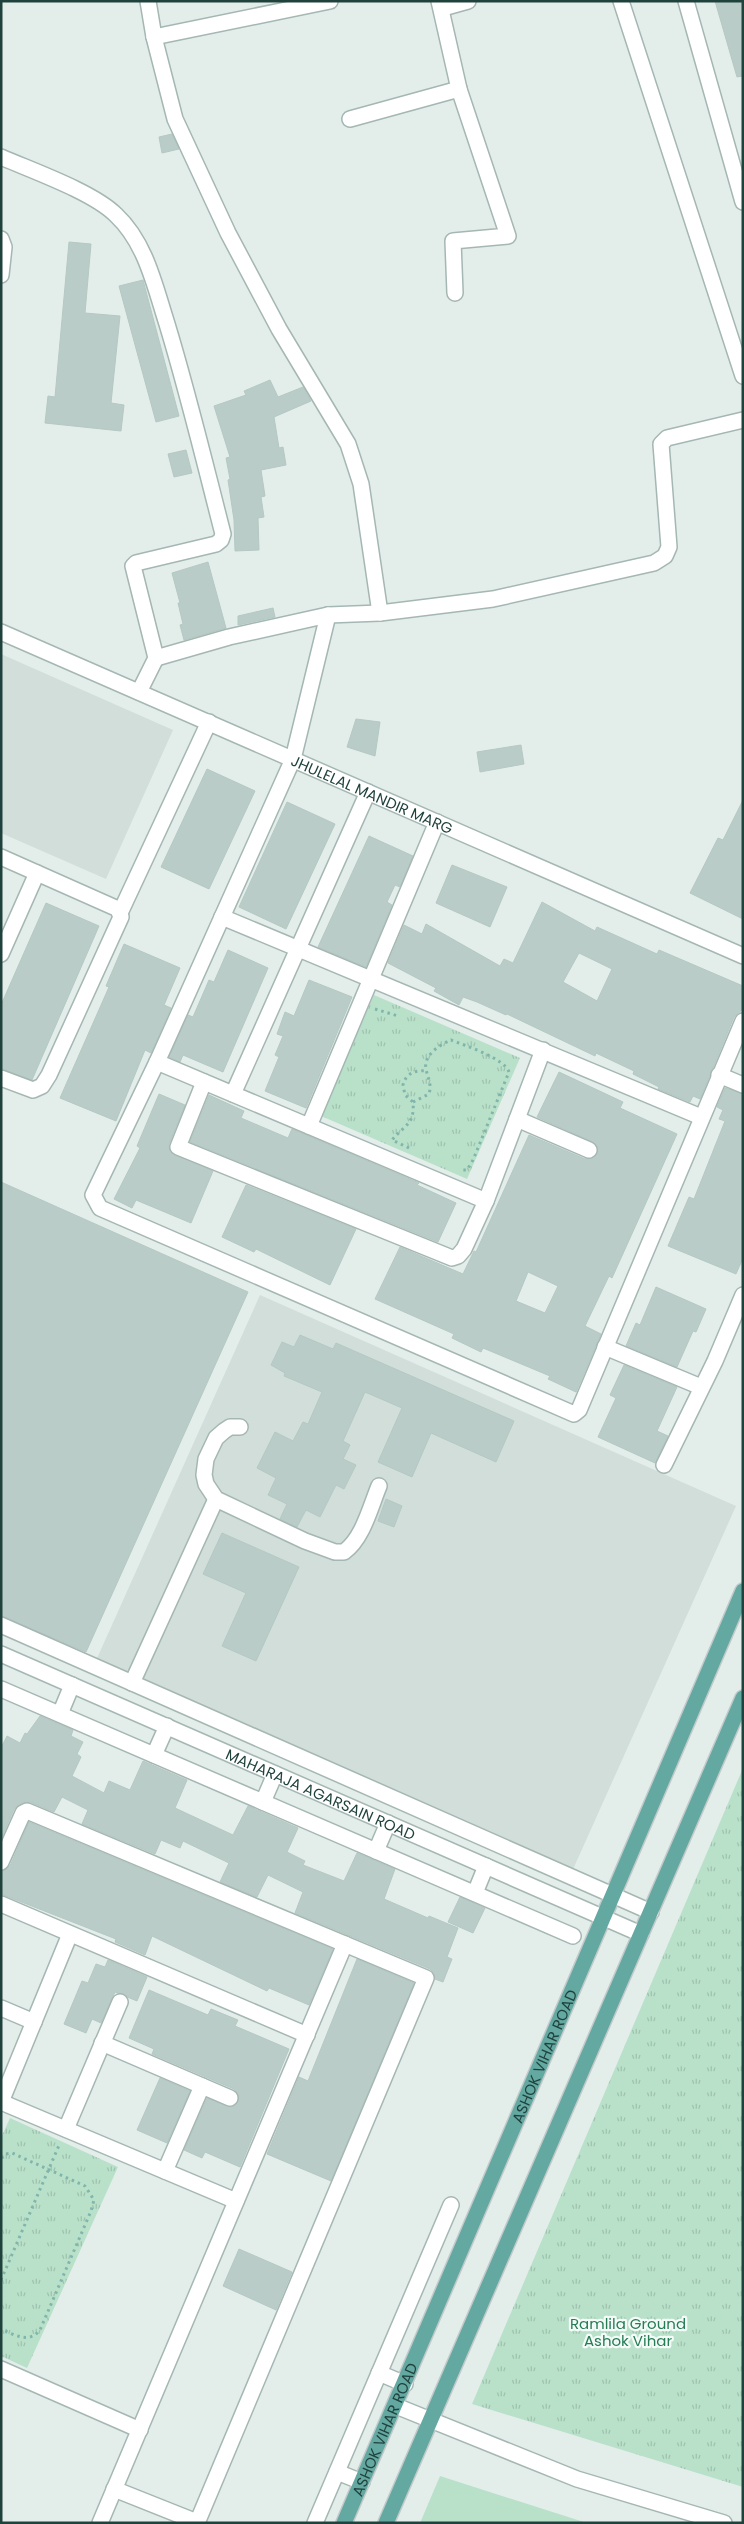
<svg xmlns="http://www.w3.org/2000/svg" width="744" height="2524" font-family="Poppins,sans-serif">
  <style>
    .built { fill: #d1deda }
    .park { fill: url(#park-tufts) }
    .pitch { fill: #b9e1ca }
    .building { fill: #baccc7; stroke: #b4c9c3; fill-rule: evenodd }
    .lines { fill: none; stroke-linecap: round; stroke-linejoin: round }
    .minor-casing { stroke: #a5b7b3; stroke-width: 18 }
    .major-casing { stroke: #c1cac9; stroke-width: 18 }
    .path { stroke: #80b5ac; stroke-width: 3; stroke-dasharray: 2.5 4; stroke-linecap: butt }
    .minor { stroke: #fff; stroke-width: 15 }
    .major { stroke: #63a8a1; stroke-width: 15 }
    .labels { text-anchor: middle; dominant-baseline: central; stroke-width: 4.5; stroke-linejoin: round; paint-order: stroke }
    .street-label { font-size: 15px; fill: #20423d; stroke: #f4faf8 }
    .park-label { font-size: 15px; fill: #267d54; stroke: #f4faf8 }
  </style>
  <defs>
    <pattern id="park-tufts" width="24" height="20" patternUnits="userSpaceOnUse" patternTransform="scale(1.25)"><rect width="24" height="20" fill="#b9e1ca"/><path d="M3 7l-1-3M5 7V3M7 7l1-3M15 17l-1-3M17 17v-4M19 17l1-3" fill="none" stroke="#9fc2ae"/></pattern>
  </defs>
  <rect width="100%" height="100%" fill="#e3eeeb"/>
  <path class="built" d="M1,654L173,730L106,879L1,833Z
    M260,1295L736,1506L570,1876L94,1665Z"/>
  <path class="park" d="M374,995L520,1058L467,1179L321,1116Z
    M743,1768V2487L472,2404Z
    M10,2118L118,2167L27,2368L1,2356V2138Z"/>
  <path class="pitch" d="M440,2476L587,2523H420Z"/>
  <path class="building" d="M715,1H743V76L737,77Z
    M172,134L179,149L162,153L159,137Z
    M69,242L91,244L85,313L120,316L111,403L124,405L121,431L45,423L48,396L55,397Z
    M143,280L179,416L156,422L119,286Z
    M270,380L278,397L303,387L311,401L274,417L279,448L283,447L286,465L261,470L265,496L261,497L264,517L258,518L259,550L235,551L234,520L228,480L230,479L226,458L230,457L214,406L246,395L244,391Z
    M186,450L192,473L174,477L168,454Z
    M208,562L226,628L184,640L180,625L183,624L178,603H180L172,573Z
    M273,608L275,617L238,625V616Z
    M356,719L380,722L375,756L347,747Z
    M521,745L524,764L480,772L477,752Z
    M207,769L255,791L209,889L161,867Z
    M743,800V919L690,893L718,838L723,840Z
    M287,802L335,824L286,929L239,907Z
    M369,836L413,856L400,887L395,885L387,902L392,905L366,967L318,947Z
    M452,865L507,887L490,927L436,903Z
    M542,902L595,931L597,927L657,954L659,950L743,986V1009L734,1017L700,1099L693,1096L690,1102L658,1089L659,1087L633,1074L634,1071L596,1053L595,1056L507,1014L506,1015L477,1002L463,997L459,1005L434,991L436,988L388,963L404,925L422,934L426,924L500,966L504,959L513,963ZM579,953L612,969L597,1001L563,982Z
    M46,903L99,926L32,1080L1,1069V1005Z
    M124,944L180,968L164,1005L171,1008L151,1053L145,1050L116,1121L60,1098L109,987L106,986Z
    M228,950L268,968L223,1072L183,1055L180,1062L169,1057L188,1015L193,1017L209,980L214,982Z
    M309,980L352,997L306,1108L265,1091L279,1057L275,1055L283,1036L277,1034L285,1012L294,1016Z
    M559,1072L623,1102L620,1108L677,1134L612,1278L609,1276L585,1326L601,1334L576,1392L548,1379L550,1376L483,1348L481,1352L452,1338L454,1334L375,1299L400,1247L463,1274L474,1251L476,1252L529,1135L585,1159L595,1157L598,1148L593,1142L537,1117ZM528,1272L558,1286L545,1313L516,1301Z
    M725,1088L743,1094V1258L736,1274L668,1246L689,1197L694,1199L725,1121L719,1119L723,1110L717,1107Z
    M159,1094L185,1105L169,1144L170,1152L213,1171L191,1223L136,1200L132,1208L114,1199L140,1148L137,1146Z
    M209,1095L244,1111L241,1118L288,1138L292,1129L419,1183L417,1185L456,1203L438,1242L190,1142Z
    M1,1182L248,1292L86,1652L1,1616Z
    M246,1185L356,1229L330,1285L256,1249L254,1252L222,1237Z
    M656,1287L706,1309L696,1332L693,1331L677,1367L626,1346L636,1323L640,1325Z
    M300,1335L333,1349L336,1343L514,1421L496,1462L431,1433L412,1477L378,1462L402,1408L365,1392L343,1441L350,1445L343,1459L356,1465L344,1489L336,1485L320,1517L306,1510L297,1527L280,1519L287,1504L268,1495L276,1478L257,1468L275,1432L293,1441L303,1422L308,1424L322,1392L284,1376L285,1373L271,1365L282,1342L294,1347Z
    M624,1365L677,1387L657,1431L668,1436L655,1463L598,1437L616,1398L610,1395Z
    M386,1499L402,1506L394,1527L378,1521Z
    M222,1533L299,1567L256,1661L222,1646L246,1593L203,1574Z
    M40,1716L73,1730L71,1736L83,1742L77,1754L81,1757L72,1776L104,1793L109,1781L130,1790L143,1761L187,1780L175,1808L233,1835L248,1806L298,1828L287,1852L305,1861L303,1865L344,1881L357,1853L395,1869L384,1899L428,1918L429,1916L458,1928L447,1957L452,1959L443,1982L435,1979L434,1973L430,1969L295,1913L303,1892L268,1875L257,1897L220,1882L229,1863L183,1841L180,1848L161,1840L155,1854L82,1824L88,1810L62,1797L54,1812L30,1802L19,1805L14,1809L1,1839V1748L7,1736L20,1743L25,1733L27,1734Z
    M29,1822L333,1949L309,2005L269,1988L267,1991L152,1936L145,1955L115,1942L116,1939L1,1894V1871L10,1866Z
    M460,1897L485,1908L473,1933L448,1922Z
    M357,1959L414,1983L331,2181L267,2154L299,2077L308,2081Z
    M108,1960L147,1977L137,2001L115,1992L101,2023L92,2019L86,2033L64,2024L82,1981L88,1983L96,1964L105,1967Z
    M149,1990L208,2015L211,2009L238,2020L235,2026L289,2049L240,2167L205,2152L202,2158L184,2150L207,2098L231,2107L236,2105L239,2096L234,2089L152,2054L154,2049L129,2038Z
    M160,2078L190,2091L167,2143L137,2130Z
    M239,2249L292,2272L276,2310L223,2286Z"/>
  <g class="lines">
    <defs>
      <g id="minor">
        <path d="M148,1L154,37L175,119L228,233L279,329L348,444L361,484L380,613"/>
        <path d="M439,1L459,89L508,236L453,241L455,293"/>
        <path d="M621,1L743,376"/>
        <path d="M686,1L743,202"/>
        <path d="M443,8L468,1"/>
        <path d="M154,37L330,1"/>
        <path d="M350,119L459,89"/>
        <path d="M1,157C33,171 93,192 116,215C146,243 155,287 167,324C188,393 205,464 223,534L221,540L216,544L136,563L133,566L156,658L139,692"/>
        <path d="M1,239L4,247L1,275"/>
        <path d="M328,615L293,759L157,1062L93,1195L100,1208L574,1414L579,1410L743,1021"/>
        <path id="s1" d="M1,632L743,956"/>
        <path d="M156,658L229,637L328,615L380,613L493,599L654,563L665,556L669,547L661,444L667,438L743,420"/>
        <path d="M1,857L118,909L121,917L49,1075L42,1086L33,1090L1,1078"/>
        <path d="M120,913L209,722"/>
        <path d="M222,917L701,1117"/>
        <path d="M1,954L37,873"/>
        <path d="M157,1062L486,1201"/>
        <path d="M719,1075L743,1085"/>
        <path d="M204,1082L178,1147L452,1258L458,1256L464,1249L486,1201L543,1050"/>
        <path d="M233,1094L368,792"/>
        <path d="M517,1119L589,1150"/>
        <path d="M309,1126L437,822"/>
        <path d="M605,1347L701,1387"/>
        <path d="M240,1427H230L224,1431L216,1438L206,1459L204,1475L206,1484L216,1499L305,1541L335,1552H344C363,1538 370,1508 379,1486"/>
        <path d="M664,1465L715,1361L743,1295"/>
        <path d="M1,1625L651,1912"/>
        <path id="s2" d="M1,1654L641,1934"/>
        <path d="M132,1683L216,1499"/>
        <path d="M1,1689L573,1936"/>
        <path d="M60,1714L72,1685"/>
        <path d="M154,1755L167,1726"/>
        <path d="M263,1802L275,1774"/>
        <path d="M376,1851L388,1823"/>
        <path d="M1,1862L23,1813L27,1811L426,1978L197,2523"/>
        <path d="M475,1893L486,1866"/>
        <path d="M1,1904L307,2035"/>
        <path d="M1,2008L34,2022"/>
        <path d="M102,2043L230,2098"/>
        <path d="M1,2102L236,2201"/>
        <path d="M1,2102L70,1934"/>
        <path d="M66,2129L120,2002"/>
        <path d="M165,2171L202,2086"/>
        <path d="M1,2369L140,2430"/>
        <path d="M379,2373L405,2384"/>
        <path d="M396,2406L577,2479L724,2523"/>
        <path d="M337,2472L362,2482"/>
        <path d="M114,2489L197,2522"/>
        <path d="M100,2523L345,1944"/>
        <path d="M315,2523L451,2205"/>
      </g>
      <g id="major">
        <path id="s3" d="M344,2523L743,1591"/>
        <path d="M386,2523L743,1698"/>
      </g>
    </defs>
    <use href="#minor" class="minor-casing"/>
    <use href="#major" class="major-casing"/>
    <path class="path" d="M375,1009L398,1016
      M413,1102L429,1094C432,1084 428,1079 426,1069C423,1055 441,1044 451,1040C466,1046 504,1058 509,1072L473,1160L467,1170H460
      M409,1148L392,1140C404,1125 415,1125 413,1102L405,1095L403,1085C406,1073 415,1070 427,1071
      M1,2158L6,2154L12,2153L85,2186L94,2200L91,2211L40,2330C29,2344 15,2335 1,2329
      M1,2280L60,2143"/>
    <use href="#minor" class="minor"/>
    <use href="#major" class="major"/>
  </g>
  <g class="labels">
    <g class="street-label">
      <text stroke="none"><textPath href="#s1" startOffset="405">JHULELAL MANDIR MARG</textPath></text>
      <text stroke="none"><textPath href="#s2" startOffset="349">MAHARAJA AGARSAIN ROAD</textPath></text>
      <text stroke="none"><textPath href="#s3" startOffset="508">ASHOK VIHAR ROAD</textPath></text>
      <text stroke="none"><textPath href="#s3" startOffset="102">ASHOK VIHAR ROAD</textPath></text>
    </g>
    <g class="park-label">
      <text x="628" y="2323">Ramlila Ground<tspan x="628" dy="17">Ashok Vihar</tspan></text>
    </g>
  </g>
  <rect width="744" height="2524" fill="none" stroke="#20423d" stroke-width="5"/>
</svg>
